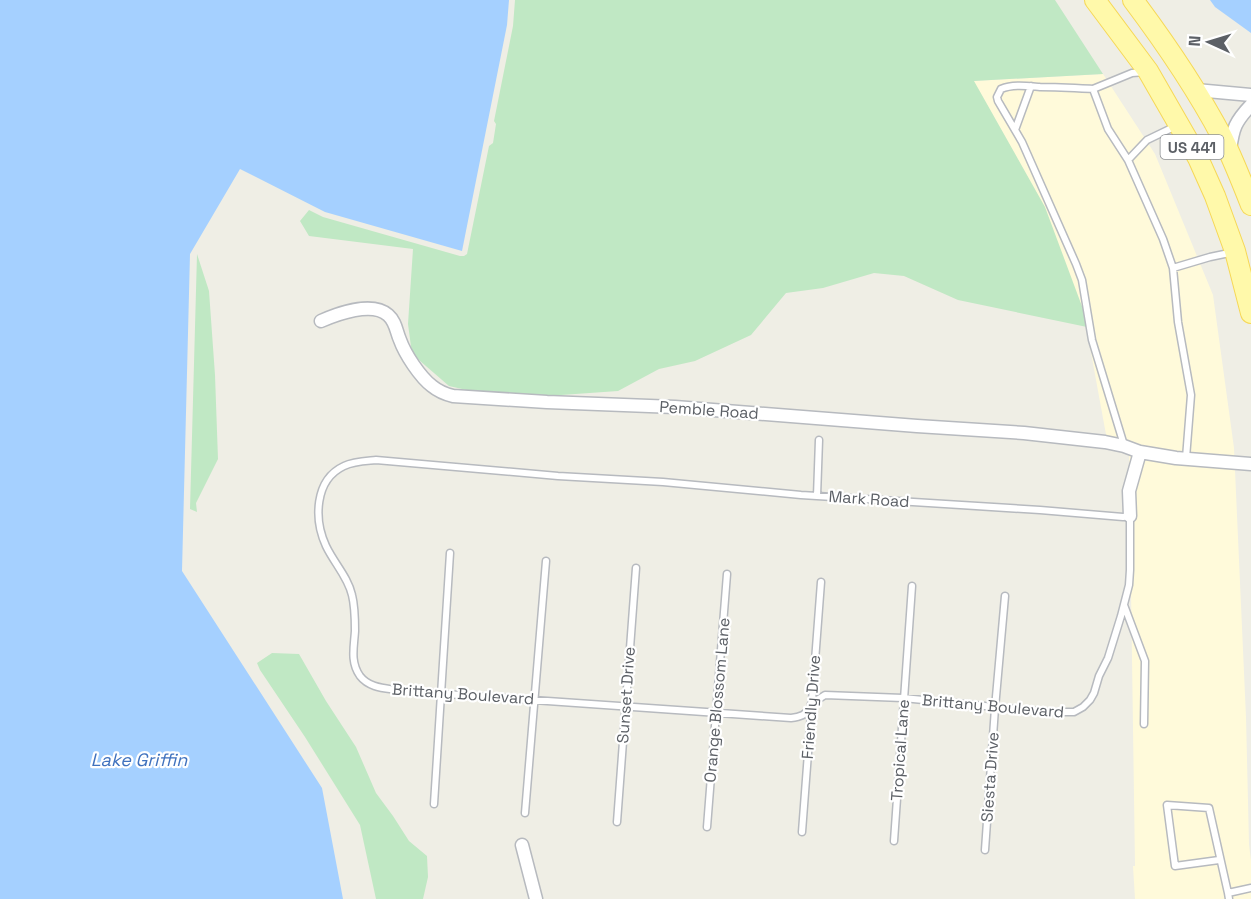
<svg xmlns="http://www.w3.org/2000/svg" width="1251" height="899" font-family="'Space Grotesk',sans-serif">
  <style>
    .commercial { fill: #fffada }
    .green { fill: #c0e8c4 }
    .water { fill: #a5d0ff }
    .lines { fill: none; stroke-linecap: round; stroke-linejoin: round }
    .service-casing { stroke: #b7babf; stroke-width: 9 }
    .minor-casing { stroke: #b7babf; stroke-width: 15 }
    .primary-casing { stroke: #f6d857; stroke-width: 22 }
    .service { stroke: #fff; stroke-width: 6 }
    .minor { stroke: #fff; stroke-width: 12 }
    .primary { stroke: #fff9aa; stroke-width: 20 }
    .labels { text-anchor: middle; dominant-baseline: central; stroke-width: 4.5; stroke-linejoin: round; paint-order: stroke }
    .shield { fill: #fff; stroke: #8d9094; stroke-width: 1.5 }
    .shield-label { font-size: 15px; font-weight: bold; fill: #5c6066 }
    .street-label { font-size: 16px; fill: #5c6066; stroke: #fff }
    .water-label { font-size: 18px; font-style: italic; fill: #4072be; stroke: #fff }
  </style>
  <rect width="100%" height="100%" fill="#efeee5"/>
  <path class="commercial" d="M1103,74L1155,154L1213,295L1234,448L1246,717L1249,844L1251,861V899H1135L1133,866H1135L1129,451L1107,440L1083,309L973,81Z"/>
  <path class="green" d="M515,0H1055L1103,74L974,81L1045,207L1083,309L1087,327L958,300L904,276L874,273L823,288L786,293L751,335L695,361L659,369L618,391L506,399L449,386L412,354L408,324L413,249L309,236L300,221L309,210L323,217L460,256H464L467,254L489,146L493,143L496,124L494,121L513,26Z
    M197,254L209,291L215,375L218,459L196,503L197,512L190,509Z
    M272,653L299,654L326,701L356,747L376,793L393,816L409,841L427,856L428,877L423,899H376L360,825L305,737L260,670L257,663Z"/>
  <path class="water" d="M0,0H509L507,25L462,251L325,212L240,169L190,254L182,571L322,788L343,899H0Z
    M1210,0H1251V33L1215,7Z"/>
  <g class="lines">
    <defs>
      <path id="service" d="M1145,72L1132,73L1093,89L1108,129L1128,160L1163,239L1173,268L1178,322L1191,395L1186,458
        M1093,89C1075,88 1058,87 1040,87C1027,86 1013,84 1001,89L997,97L998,101L1022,142L1076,264L1082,280L1092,340L1124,445
        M1015,130L1031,86
        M1128,160L1147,140L1176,126
        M1173,268L1210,257L1234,252
        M817,496L819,440
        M1124,605L1145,661L1144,724
        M811,707C806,715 800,717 791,718L402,691C387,688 370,689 360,676C350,662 354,647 355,631C355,619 355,607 352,595C348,577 334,563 326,546C314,520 314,480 344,466C354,461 365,461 376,460L558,476L663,482L801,495L1040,510L1123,517L1130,516V570L1129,585L1121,616L1108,658L1099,676L1094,693L1090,700L1083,707L1074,712H1046L903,698L825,695L811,704
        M434,804L450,553
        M525,813L546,561
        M617,822L636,568
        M707,827L727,574
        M802,832L821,582
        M894,841L912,586
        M985,850L995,708L1005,596
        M1219,860L1175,866L1167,805L1209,808L1228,893
        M1229,899L1228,893L1251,888"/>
      <path id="minor" d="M1196,90L1251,95
        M1230,150C1233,128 1235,122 1251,105
        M321,321C337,314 372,301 388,315C396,322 396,331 400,340C405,354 420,377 432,386C438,391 445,394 453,396L547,402L675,407L917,426L1024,433L1105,442L1124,446L1140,452
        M1130,516L1129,491L1140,452L1176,458L1251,464
        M522,845L536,899"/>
      <path id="primary" d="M1095,0L1148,71L1198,158L1215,196L1235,251L1251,313
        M1133,0C1166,44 1196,88 1222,137C1233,159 1242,182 1251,205"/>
    </defs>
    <use href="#service" class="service-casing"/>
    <use href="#minor" class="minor-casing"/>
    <use href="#primary" class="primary-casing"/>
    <use href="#service" class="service"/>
    <use href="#minor" class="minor"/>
    <use href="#primary" class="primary"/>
  </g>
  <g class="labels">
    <rect class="shield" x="1160.5" y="135" width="63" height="24" rx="4.5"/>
    <g class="shield-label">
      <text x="1192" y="147">US 441</text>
    </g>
    <g class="street-label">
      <text transform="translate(709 410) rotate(4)">Pemble Road</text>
      <text transform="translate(869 499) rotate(4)">Mark Road</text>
      <text transform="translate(463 694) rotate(4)">Brittany Boulevard</text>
      <text transform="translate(626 695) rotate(-86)">Sunset Drive</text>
      <text transform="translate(717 700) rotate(-85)">Orange Blossom Lane</text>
      <text transform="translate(993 706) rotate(5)">Brittany Boulevard</text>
      <text transform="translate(811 707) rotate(-86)">Friendly Drive</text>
      <text transform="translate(900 750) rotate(-86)">Tropical Lane</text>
      <text transform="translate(990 777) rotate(-86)">Siesta Drive</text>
    </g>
    <g class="water-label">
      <text x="139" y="759">Lake Griffin</text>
    </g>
  </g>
  <g transform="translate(1209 42) rotate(274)" stroke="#ffffff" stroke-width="4.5" paint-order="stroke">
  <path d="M0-4.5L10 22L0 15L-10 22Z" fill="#5c6066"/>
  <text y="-9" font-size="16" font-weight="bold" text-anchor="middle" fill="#5c6066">N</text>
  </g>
</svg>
